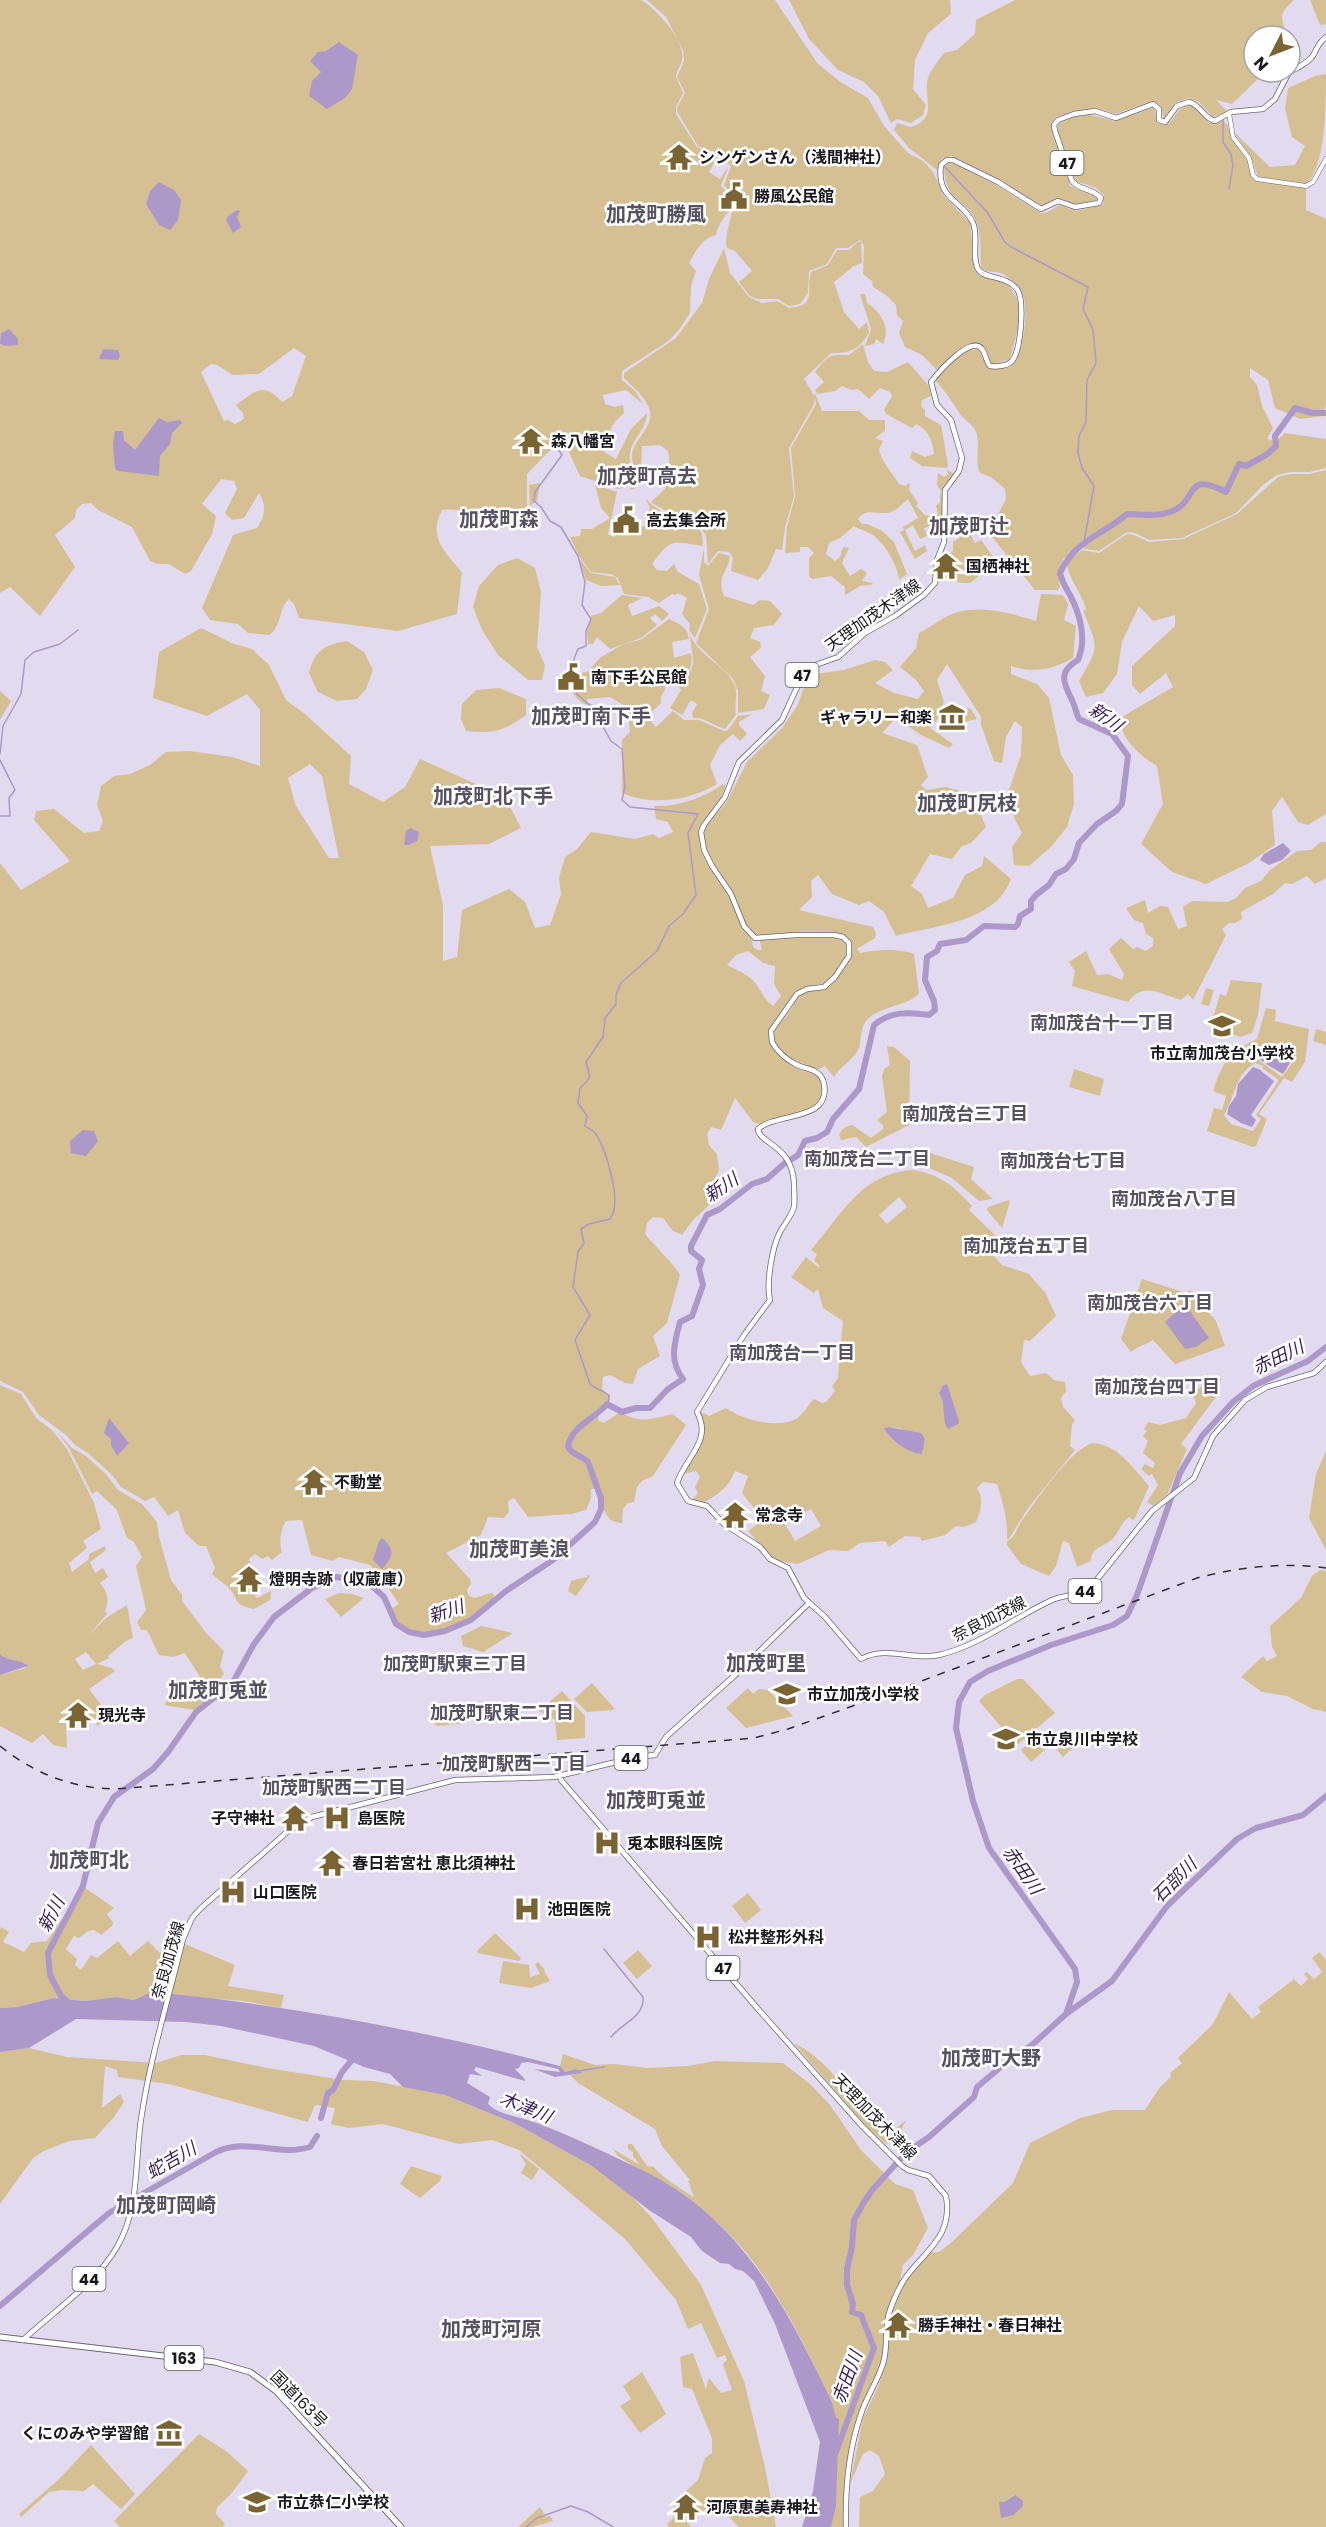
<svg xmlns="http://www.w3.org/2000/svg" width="1326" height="2527" font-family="Poppins,'Noto Sans JP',sans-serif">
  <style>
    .green { fill: #d5c094; fill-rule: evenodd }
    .water { fill: #ac99ca }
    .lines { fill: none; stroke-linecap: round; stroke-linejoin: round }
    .stream { stroke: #ac99ca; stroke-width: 1.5 }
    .river { stroke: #ac99ca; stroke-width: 6 }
    .secondary-casing { stroke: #6b6576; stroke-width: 5 }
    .primary-casing { stroke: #6b6576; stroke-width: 6 }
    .highway-casing { stroke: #6b6576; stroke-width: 7 }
    .secondary { stroke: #fff; stroke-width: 4 }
    .primary { stroke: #fff; stroke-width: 4.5 }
    .highway { stroke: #fff; stroke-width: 5 }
    .rail { stroke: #312d36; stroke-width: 1.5; stroke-dasharray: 8 8; stroke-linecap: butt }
    .labels { text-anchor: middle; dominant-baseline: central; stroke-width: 5; stroke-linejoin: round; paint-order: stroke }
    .shield { fill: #fff; stroke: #5f5d62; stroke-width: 1.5 }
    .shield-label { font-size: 15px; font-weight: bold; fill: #1b181f }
    .poi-label { font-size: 16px; font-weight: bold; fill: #1b181f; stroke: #fff; text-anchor: start }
    .street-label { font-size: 16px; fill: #1b181f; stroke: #fff }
    .water-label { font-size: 18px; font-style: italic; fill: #391d58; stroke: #fff }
    .neighbourhood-label { font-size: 18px; font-weight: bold; fill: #575161; stroke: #fff }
    .quarter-label { font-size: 20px; font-weight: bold; fill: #575161; stroke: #fff }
  </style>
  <rect width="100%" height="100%" fill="#e2daee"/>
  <path class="green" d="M0,0H641C656,9 686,40 682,60C681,66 676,71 676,77L683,93L676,107V114L697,147L717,157L709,172L720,179L728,167L721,186C744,209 720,213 716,235C702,238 696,251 689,263L696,271L691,286L690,313L679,330L667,342L622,371V380L635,391L643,404L626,390L603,395L605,404L615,407L623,405L624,413C611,423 607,436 604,452L616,459L631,429L647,413C647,428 633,438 630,453C628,464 635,475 630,486L618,489L580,476L566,446L558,442L527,474V522C515,517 506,522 494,521C475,519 466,507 442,510C428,537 444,551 462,572L457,614L398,631L299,618L294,604L289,599C277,611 284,621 270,635L248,633L238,624L210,620L202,608L233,535L257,528C265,516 267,506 259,493L244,518L232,520L225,513L237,489L234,481L221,479L202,504L216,516L212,534L191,571L185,574L169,564H158L150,561L132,527L98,510L91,503L82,504L76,510L75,518L55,535L75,567L40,616L10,587L0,593ZM294,348L306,356L292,396L282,402C263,381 256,391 236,405L243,413L244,419L235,424L228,420L224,421L201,372L211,364L217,365L233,375L259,374Z
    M647,0H775L818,64L842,83L868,98L884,126L908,153L923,161L933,172L945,197L970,223L975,271C983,281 991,276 1001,281C1030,297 1017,332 1010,359L991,365L983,346C961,338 952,361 939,372L922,355L905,347L899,333L903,321L897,315L896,305L886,295L873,287L872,281L863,274L864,246L860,240L848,248H836L827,264L809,271L808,293L800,304L789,306L778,299H757L750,296L739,282L752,271L735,251L727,248L726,244C726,222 742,204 724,185L731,166L715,153L698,146L678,113L677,108L685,93L677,77L684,61L683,50L666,17Z
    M789,0H950L951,14L928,33L915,60L913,89L926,105L923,115L911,123L897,119L891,123L878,96L864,82L838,70L809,39Z
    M1015,0H1294C1278,14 1281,17 1287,36H1254V72H1265L1232,104L1216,100L1228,112L1213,117L1199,102L1189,98L1175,103L1164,119L1161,106L1153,101L1115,114L1095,108L1073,111L1056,117L1051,124L1052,132L1070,185L1076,189L1095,195L1098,200L1075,204L1058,198L1042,206L999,179L952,156L942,159L937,170L909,148L894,130L897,123L911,127C940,117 922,99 928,78C931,69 939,60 944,53L957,50L975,34L976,20Z
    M1310,0H1326V24L1320,25Z
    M1326,74C1326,103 1326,168 1306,184L1258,177L1251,157L1233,131L1270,167L1295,165L1305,146L1292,137L1285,108L1288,88L1315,76Z
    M1189,105L1194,107L1209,123L1224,121L1228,126L1231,138L1247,159L1254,180L1306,188V210L1326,219V404L1323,416L1300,419L1275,408L1268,380L1250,368V377L1257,385L1262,406L1273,428L1267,439L1276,441L1285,433L1326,439V468L1309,472H1290L1277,475L1263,485L1236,513L1182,538L1149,540L1135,533L1127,532L1099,551L1081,548L1071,557L1064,558C1058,568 1058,576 1060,587L1058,590H1035L992,537L988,525L993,524L1006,499L1005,489L991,477L980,473C974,461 981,445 976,432C973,424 964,420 960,414C952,401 945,391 935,380C946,370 964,342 981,351L989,368L1011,367C1024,355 1032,300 1018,286C1015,282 1007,277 1003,274C995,270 988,274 981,268C980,254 982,234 976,221C966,198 945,202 944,167L948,163H952L996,185L1041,213L1048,212L1059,205L1076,211L1103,205L1104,195L1096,188L1076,181L1058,131V124L1074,117L1090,115L1116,121L1152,108L1155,110L1157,123L1165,125C1176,120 1175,108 1189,105Z
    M858,242H861L862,263L854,266L834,282L844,312L859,329L867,322L869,332C860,349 850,354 831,353L804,379L815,397L814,404L789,448L794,496L785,527L782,550L776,549L768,568L758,580L731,571L733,558L729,552L718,551L708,564L706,536L702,529L694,523L681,520L651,502L665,489L664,479H672L668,451L660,445L642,446L641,468L635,489L629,490C638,481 634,470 632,459C630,441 654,429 650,411C646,397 634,388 624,378V373L676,338L702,303L709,279L724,248L730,273L749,297L762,303L777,301L789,308C819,306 805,289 811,272L828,265L837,250H849Z
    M860,294H865L867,303C881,312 891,328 883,344L876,339L874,344L865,346L871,329Z
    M863,344L868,362L874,371L887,372L908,362L928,385L931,396L922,400L921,406L925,410V416L941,425L948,465L947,468L922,466L910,458L912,451L925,457L934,454C933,442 928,429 916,424L912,428L886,414L884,410L892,396L890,392L880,388L869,399L858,389L852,390L842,386L835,391L818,394L815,390L824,382L815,372C829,355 827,355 849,355Z
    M814,391L822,411H859L869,420H885V431L875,438L883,441L879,449C881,461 892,473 899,484L905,486L910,483L909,490L918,503L916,506L925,515L936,518L938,513L936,506L940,502V492L943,496L945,521L924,528L927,536L920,539L913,525L905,530L915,551L925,545L927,551L915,559L900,532L904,530L903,527L918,518L908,499C902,504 896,512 887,513C875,514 866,508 858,519L862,524H867L881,530L894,542L907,574L899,580C898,566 884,541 871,534C865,530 860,530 854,526L840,538L829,543L826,554L835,561L840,557L843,547L849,548L842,563L850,576L861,569L867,573L862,581L873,583L871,585L860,586L845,595V587L831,576L812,579L809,576V558L814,553L808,547H800V552L785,553L787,527L795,496L791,448L816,404Z
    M947,470L955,474L945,485L942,493L937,485L938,473L944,477L948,475Z
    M1326,470V814L1308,825L1298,822L1282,797L1272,811L1275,845L1249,863L1206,884L1172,872L1141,844L1163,804L1157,766C1140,756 1120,738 1120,718L1173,687L1166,673L1140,694L1132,685V666L1175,626V615L1153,621L1139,606L1122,642L1117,674L1103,693L1086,697L1079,681C1100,646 1098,647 1083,611L1086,609C1081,591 1068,579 1066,560L1072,558L1082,550L1099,553L1127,534L1134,535L1149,542L1183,539L1237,514L1278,477L1291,474H1309Z
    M540,483L537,501L530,506L529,485Z
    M595,485L617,492L608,534L614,537L632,522L644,527L650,508L645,498C652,506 672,519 681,522C691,525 695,525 702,533L703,546C672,542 672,537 652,564L657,570L667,571L674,564L678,572L699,584L707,609L695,638L689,630L690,624L682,614L687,598L678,593L675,595L672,594L659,603L648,597L624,594L618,578L611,574L591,572L579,556L570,537L580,536L581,529H592L610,518L601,508Z
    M969,532L975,543L981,540L997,562L970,583C954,583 938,579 939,560L953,551V542Z
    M704,548V562L708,566L719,553L730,556C728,573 716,576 724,596L753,605L760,600L770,601L782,614L774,625L754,628L750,638L760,642L761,648L750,657L765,676L761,691L770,695L764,709L738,713V691L733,679L696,643L709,609L699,575Z
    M517,558L535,568L541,592L537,647L545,665L542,680H528L498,655L482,630L473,607L479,586L498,565Z
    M579,558L591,573L615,577L620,585L601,586L586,580Z
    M1041,594L1063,595L1068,604L1064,620L1076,626L1073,658C1053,670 1033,673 1011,666V674L1037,684L1049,698L1061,755L1073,775L1074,804L1067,827L1051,847L1029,866L1014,865L1012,847L1022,833L1015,820L1008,793L1021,755L1022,727L1015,721L1006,737L1002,763L994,761L981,725V717L947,664L937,680L944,702L937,720L930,728L953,744L949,748L921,735L896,718L882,733L917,745L928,777L921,785L926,790L945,787L972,794L986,827L971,843L962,846L952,859L930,854L911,886L922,894L928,908L953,898L965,875L982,866L984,856L1011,879C995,923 935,925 896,936L884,912L869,901L859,905L832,894L818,875L811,881L812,897L799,910L873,927L876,934L875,938L857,949L860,953C877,950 897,948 914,954L919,993C911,1005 882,1006 869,1018C860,1025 862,1038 859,1048C854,1060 840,1066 834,1077L825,1066L817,1070C799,1062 774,1056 773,1032C779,1023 787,1016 793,1006C795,1002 796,997 800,994C808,988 818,993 826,988C843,976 869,938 834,933L756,936L750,932L716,871L706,848L703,833L707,824L726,803L747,762L782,728L797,706L809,675L844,670L875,660L885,662L893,670L875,683L894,693L918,699L924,691L916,680L900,667L916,648L919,633C930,628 941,618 952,614C978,604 1011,613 1036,621Z
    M622,595L642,598L628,605L632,616L659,606L669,614L662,621L655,614L650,618L657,625L641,638L610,649L597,637L593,644H588L587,631L591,616L601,613Z
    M669,619C679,624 688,627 689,639L672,642L674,658L691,653C693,667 689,672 679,681L674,666L663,669L665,690L661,696V703L647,717L656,727L673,711L684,720H699L724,731L728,730L738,716L752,714L739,722V725L747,734L740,741L733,734L720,745L710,765L717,784C689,801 652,806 622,793V740L630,732L628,708L610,697L587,699L588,705C575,702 569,686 564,675L587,672L601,657L622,645L642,639Z
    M201,628L234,644L252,649L269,665L286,700L305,714L351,756L349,784L383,802L405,787L420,759L505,797L521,828L489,844L430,846L443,905V961L457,957L462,910L509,889L525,902L535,928L550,925L561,894L559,878L565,857L577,849L591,832L635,839L653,834L659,838L673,832L668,822L656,819L654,806C678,807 704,798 723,784L726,786L718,805L701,824L699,840L704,853L727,889L736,913L752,940L753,947L758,950H762L759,938C776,937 836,933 847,942L848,954L834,976L826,983L804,987L797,992L769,1032C768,1047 784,1061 797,1068C804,1072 812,1072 819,1077C837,1116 781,1115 759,1124L753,1122L735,1098L721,1130L711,1127L707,1134L709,1145L717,1154L719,1170L712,1186L713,1194L709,1205L693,1220L682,1235L673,1231L663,1218L653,1217L647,1223L645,1234C657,1249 670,1259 680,1275L667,1323L653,1336L660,1356L638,1369L633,1384L625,1383L610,1375L603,1377L602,1389L610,1395V1400L597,1413L599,1421L604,1423L619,1413C625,1414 627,1416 633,1418C646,1422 660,1417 673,1414L686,1425L653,1476L642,1481L637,1487L634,1502L628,1503L623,1509L622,1523C603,1523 603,1503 596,1489H591V1498L586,1510L571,1514L528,1517L514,1498L508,1501L509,1512L504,1518L488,1517L481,1535L446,1553L470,1579L471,1584L467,1590L469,1596L474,1598L491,1593L494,1595V1600C468,1622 410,1658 391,1609L399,1604L379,1574L370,1565L339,1557L333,1561L311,1555L302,1520L286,1521C280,1531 279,1541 282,1552L272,1560L268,1556L262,1559L255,1554L249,1559L253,1569L243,1579L257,1598L271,1591L270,1600L254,1609C231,1604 241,1601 228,1587C224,1583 217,1579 212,1574L215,1568L206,1546H199L185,1533L178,1510L168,1516L154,1497L145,1501L121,1487L112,1475L88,1453L75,1445L66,1435L39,1415L23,1392L0,1381V863L21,890L70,861L34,820L36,811L54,809L84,833L99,831L103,821L97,805L101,786L114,776L130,774L150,765L166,752L190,751L232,757L260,766V710L247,694L207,716L153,698L159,652ZM310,764L322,776L339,858H329L296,806L288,778ZM748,951L763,963L775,966L774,984L781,996L773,1006C765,1000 764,996 758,987C752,976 739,971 727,965L736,955Z
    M690,635C700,657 727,666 735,686C738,695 734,706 736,715L725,729C715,726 704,717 693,718L692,713L697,704L691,700L682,715L670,708L681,690L677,685C700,667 692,661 690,635Z
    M347,641L364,652L373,670L366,689L357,699L337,701L318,692L309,673C315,650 324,645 347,641Z
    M499,688L526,699V715C504,731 493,734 466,731L461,719L462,704L476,690Z
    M0,691L11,701L0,720Z
    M959,706L971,709L977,719L960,723Z
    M1321,842H1326V878L1315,884L1307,876L1292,884L1285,883L1273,894L1241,912L1242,919L1235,923H1229L1222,929L1226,935L1193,1000L1188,994L1181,1000C1160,994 1144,981 1128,1002L1072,986L1075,971L1069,962L1086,951L1097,975L1108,974L1122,980L1124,974L1109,949L1121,938L1133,949L1137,947L1146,951L1153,946V938L1146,934L1143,923L1134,920L1126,908L1145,900L1148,913L1160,906L1168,907L1178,929L1187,926L1183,907L1192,901L1227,902L1236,898L1245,888L1261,881L1269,871L1297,851L1311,850Z
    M1231,980L1262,983L1258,1015L1252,1033L1241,1037L1210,1028L1220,994L1226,996Z
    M1206,988L1214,990L1209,1006L1201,1004Z
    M1266,1008L1276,1010L1275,1021L1309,1029L1305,1062L1292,1082L1284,1078L1259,1114L1267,1119L1256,1146L1253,1147L1207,1131L1214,1108L1222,1110L1226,1096L1213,1091C1223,1062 1228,1052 1257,1039ZM1275,1051L1292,1063L1282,1077L1257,1059ZM1255,1063L1263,1066L1262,1068L1279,1080L1256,1115L1261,1119L1253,1131L1231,1124L1224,1115C1235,1098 1235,1074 1255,1063Z
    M1316,1029L1326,1032V1045L1313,1041Z
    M887,1046L894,1047L910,1061L909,1125L866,1147L856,1137L841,1140L839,1135C842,1128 845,1127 852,1125L871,1138L883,1129V1125L877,1120L887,1112L882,1076L884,1069L890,1065Z
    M1074,1069L1104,1079L1100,1096L1069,1087Z
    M930,1153L974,1167L971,1179L993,1199L979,1201L952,1178L925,1166Z
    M913,1170C940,1174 955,1187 972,1206L969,1209L970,1211L998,1238L987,1249L1002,1265L1029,1274L1046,1294L1056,1316L1030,1341L1024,1340L1021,1362L1030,1376L1046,1373L1054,1380L1065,1382L1066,1391L1061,1398L1063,1407L1075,1420L1072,1424L1070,1446L1075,1450L1028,1508L1009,1539H1007C1008,1520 1003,1503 997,1484L983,1482L977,1488C984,1499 981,1511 976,1522L964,1527L956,1526L945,1535L922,1541L920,1537L905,1536L889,1547L885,1541L860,1543L848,1551L829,1550L798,1564L773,1560L748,1531L763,1520L742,1493L748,1476L735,1471C728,1488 719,1494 703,1503L693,1499L698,1493L695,1487L700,1477L696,1471L682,1474L694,1459L703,1439L701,1412L709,1416L726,1408C743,1420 775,1428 794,1420C802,1417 808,1405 814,1399L822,1403L826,1402L835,1391L832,1386L838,1378L843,1321L823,1308L818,1289L814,1293L791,1277L806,1257L818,1267L820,1266L814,1261L817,1254L811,1250C842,1214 861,1173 913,1170ZM899,1197L907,1207L887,1224L879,1215ZM944,1384L959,1421L945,1425V1407L939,1392ZM885,1427L899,1428L925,1439L922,1454C908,1449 889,1443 885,1427ZM811,1509L821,1526L795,1541L785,1524Z
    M1009,1200L1010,1202L1002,1228L987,1210L988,1207Z
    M1142,1279L1186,1293L1190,1290L1216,1321L1225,1346L1175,1364L1153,1340C1146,1345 1139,1345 1131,1352L1121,1339Z
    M1207,1375L1221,1379L1218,1394L1181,1444L1187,1449L1167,1495L1153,1506L1147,1502L1158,1485L1152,1474L1149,1476L1141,1469L1145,1464L1153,1468L1155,1463L1143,1453L1148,1441L1143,1436L1147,1431L1144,1429L1148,1422L1160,1425L1186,1418L1196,1403L1192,1392L1208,1383Z
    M0,1385L21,1394L36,1418L52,1430L67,1449L94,1503L101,1529L83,1541L87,1548L69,1563L72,1572L89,1559V1554L105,1546L106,1550L90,1562L95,1573L103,1568L108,1577L100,1583C107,1591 110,1601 105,1611L107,1614L89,1635L106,1618L127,1605L133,1638L126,1641L108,1656L109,1658L97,1664L112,1668L115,1671L89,1689L107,1713L98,1726L79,1706L66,1720L67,1748L53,1745L43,1734L32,1743L0,1726V1675L26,1668L25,1663L6,1659L0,1654ZM86,1652L96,1664L83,1670L75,1659Z
    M58,1433L72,1448L86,1456L106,1474L118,1490L142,1504L157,1522L159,1537L171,1580L182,1595V1601L207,1634L224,1651L220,1666L224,1674L215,1685L216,1694L195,1710L164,1705L173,1693L181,1699L195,1691L202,1680L185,1653L173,1657L159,1655L147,1630H141L137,1622L146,1610L136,1566L142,1557L134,1542L127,1538L117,1510L97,1491L92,1494L69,1448Z
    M1093,1443C1117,1444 1134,1469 1149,1486L1135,1518L1133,1520L1129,1517C1120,1523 1118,1536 1110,1541C1101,1548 1092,1547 1091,1561L1077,1567L1069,1543L1063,1541L1056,1566L1049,1576L1021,1564L1007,1545V1541C1016,1537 1016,1529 1021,1522C1037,1500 1069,1450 1093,1443Z
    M1326,1451V1550L1309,1518L1316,1474Z
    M1320,1570L1326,1571V1712L1313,1709L1287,1696L1262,1692L1241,1677L1263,1656L1267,1661L1277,1656L1272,1647L1270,1626L1301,1598L1312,1576Z
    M588,1575L590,1576L576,1596L568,1591L571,1581L587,1577Z
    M339,1593L352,1594L364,1598L341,1617L325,1599Z
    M481,1626L513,1633L483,1652L463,1646L461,1636Z
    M1017,1679H1023L1055,1713L1017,1745L979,1701L985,1695Z
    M592,1683L614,1708L613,1710L587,1712L574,1699Z
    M748,1688L753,1694L759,1689L768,1690L793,1716L746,1728L726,1708Z
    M562,1691L585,1716V1738L557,1740L555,1720L539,1711Z
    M450,1705L467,1723L437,1726L431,1719Z
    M1076,1731L1083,1738L1063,1757L1056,1749Z
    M1038,1735L1048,1747L1031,1762L1021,1750Z
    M84,1887L114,1908L107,1914L113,1922L112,1926L101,1935L94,1930L88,1931L79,1938L74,1936L66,1949L77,1959L75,1965L81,1970L91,1955L97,1958L118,1941L130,1956L148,1941L160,1953L173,1939L235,1965L228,1986L284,1995L281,2008L244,2001L147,1994L134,2000L116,1997L85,2001L54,1998L17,2007L0,2008V1929L1,1927L9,1932L3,1942L24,1952L31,1943L47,1941Z
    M748,1893L761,1910L745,1923L732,1906Z
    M495,1933L521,1958L519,1961L478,1953L477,1951Z
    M638,1950L652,1966L637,1979L623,1963Z
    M1319,1952L1326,1960V2527H859L860,2497L873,2491L885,2474L879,2456L870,2450L863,2454L850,2484L863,2418L879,2385L887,2354L888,2325L893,2306L905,2282L929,2253L939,2252L952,2242L1013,2183L1030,2143L1080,2118L1112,2110H1145L1160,2087L1171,2077L1170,2073L1182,2063L1178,2058L1213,2024L1229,1992L1252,2019L1261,2012L1258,2007L1294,1979L1301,1986L1308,1979L1304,1974L1307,1972L1314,1979L1322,1972L1312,1958ZM1014,2495L1023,2505L1014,2515L999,2502H1004Z
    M503,1961L529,1965L530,1977L540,1974L535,1964L538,1962L545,1970L544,1971L550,1981L531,1988L499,1983Z
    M794,2043C824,2058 840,2083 861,2108C870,2118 880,2125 888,2135L906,2120L897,2139L886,2144L866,2126Z
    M29,2048L67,2057L156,2063L181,2055H205L267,2068L343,2080L374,2081L445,2095L514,2123L592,2166L627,2191L652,2218L701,2285L744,2381L765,2467L776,2527H739L714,2503L688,2522L691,2527H669L667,2524L677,2514L672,2504L698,2480L705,2458L712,2453V2438L692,2389L683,2387L680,2357L693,2353L706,2389L709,2378L721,2393L732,2390L723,2364L727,2360L725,2355L717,2358L701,2323L688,2329L676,2300L625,2239L519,2150L492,2140L459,2144L383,2124L349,2128L331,2124L335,2108L315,2105L308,2122L169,2084L118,2077L117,2070L105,2066L102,2108L120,2094L124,2102L114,2117L95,2138L69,2141L44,2151L33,2158L0,2204V2052Z
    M563,2054L595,2065L614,2064L647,2068L688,2066L715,2061L783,2063L810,2084L830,2105L861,2150L895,2184L913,2190L928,2228L913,2255L903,2265L899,2286L885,2318V2349L877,2382L863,2406L848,2468L843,2527H831C838,2499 839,2430 832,2402C800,2336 768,2265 710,2216C681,2192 648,2176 618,2156L613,2149L640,2165L633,2156V2152L628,2149V2144H632L647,2166L654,2167C659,2175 685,2192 694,2197L688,2181L690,2180L662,2146L655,2129L578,2083L570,2075L581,2073L576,2069L565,2072L560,2066Z
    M519,2153L539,2169L532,2180L521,2173L526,2164Z
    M411,2166L442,2176L440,2181L420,2198L400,2184Z
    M642,2372L666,2414L640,2433L620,2406L631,2399L623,2386Z
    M199,2434L226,2451L248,2471L231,2494L217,2507L216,2514L225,2524L223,2527H120L114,2521Z
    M91,2445L135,2494L121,2509L93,2484L84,2491L61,2490L49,2492L21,2517L19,2514L58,2480Z
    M540,2507L546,2517L550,2516L553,2521L533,2527H518Z"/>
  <path class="water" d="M339,42L358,55L352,89L345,98L327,109L309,96L312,81L321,72L310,61L318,52L326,51Z
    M159,182L174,190L181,200L178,220L170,230L159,225L146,204L150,191Z
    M237,210L240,211L237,217L241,227L233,233L226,220L228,216Z
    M9,329L18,339V345L6,346L0,344L1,333Z
    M103,349L118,350L120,356L118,360L99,359Z
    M159,418L167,422L180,420L182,423L172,433L170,444L160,456L159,476L118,471L115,469L113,444L115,431H123L124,440L135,450Z
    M410,828L419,832L417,841L409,845H404L406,831Z
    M1283,843L1291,851L1282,860L1269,865L1260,860L1264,854Z
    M1276,1053L1290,1063L1283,1074L1266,1064L1268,1061L1265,1059L1263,1062L1259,1059Z
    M1253,1067L1261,1070V1071L1274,1081L1251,1115L1256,1120L1252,1127L1241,1123L1227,1114L1229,1106L1236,1096L1238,1084Z
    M83,1130L94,1131L98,1141L86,1156L71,1153L70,1141Z
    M1185,1304L1209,1338L1196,1347L1185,1349L1165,1322Z
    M947,1384L959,1421L958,1424L948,1429C941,1420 947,1406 939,1393L943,1385Z
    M109,1418L129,1443L117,1456L111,1445V1439L104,1433Z
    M888,1427L921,1433L925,1439L922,1454C908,1453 891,1441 884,1428Z
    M382,1538C395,1549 394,1557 382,1569L373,1560L379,1541Z
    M0,1654C8,1662 22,1659 28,1666L0,1675Z
    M162,1993C297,2006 428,2032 560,2066L565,2072L576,2069L582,2073L555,2077L534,2069L560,2072L558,2069L528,2062L521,2063L519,2068L515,2069L524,2078L525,2081L476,2067L474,2070L482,2076L470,2074L467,2083L490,2097L488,2104L494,2109C508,2116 523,2118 537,2123C574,2137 611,2155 646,2172C743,2221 787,2309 832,2402L836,2418L839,2419L836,2506L831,2527H802L813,2491L820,2442L775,2324L754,2281L743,2271L735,2269L729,2264L720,2263L702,2251L691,2237L649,2210L592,2166L514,2123L445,2095L403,2087L390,2074L364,2067L314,2046L221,2026L186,2022L76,2019L29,2048L0,2052V2008L17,2007L54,1998L85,2001L116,1997L134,2000L147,1994Z
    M1015,2495L1023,2501V2506L1014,2515L1001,2518L999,2502H1004Z"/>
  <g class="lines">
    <path class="stream" d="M1223,120V142L1231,154L1233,165L1229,189
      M944,166L987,212L1005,242L1011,247L1088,287L1083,309L1093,330L1096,363L1087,380L1086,422L1079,436L1078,453L1082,468L1094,486L1084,542
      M558,449L562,455L535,492L534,501L541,507L550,521L561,527L578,556L585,582L582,605L591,619L586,631V646L578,649L574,659L577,694L587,703L604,713L603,727L611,741L622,749L625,787L622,800L630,807L698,814L688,833L696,895L683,914L669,926L657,951L621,983L616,995V1004L605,1018L603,1037L586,1062C590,1077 593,1077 580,1088L578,1103L587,1116L585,1126C589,1129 593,1130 596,1134C606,1150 623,1203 610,1219L589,1224L581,1229L584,1243L578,1252L573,1287L590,1315L575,1340L590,1384C596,1390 604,1390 609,1396L608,1404
      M0,754L3,726L21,694L25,660L34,652L60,644L78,630
      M0,760L15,790L9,798L10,816H0
      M604,1949L643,1997C645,2017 622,2023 611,2037
      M578,2071L604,2067
      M526,2527L537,2518L571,2506L588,2512L613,2527"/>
    <path class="river" d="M792,1159L798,1155L805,1141L817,1138L827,1132L833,1119L859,1089L874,1025C891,1011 909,1012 929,1015L935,1010L934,1001L925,980L927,957L937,951L940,944L966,940L984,926L1015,927L1018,924L1020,916L1031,909V901L1036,895L1049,885L1056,874L1066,869L1074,859L1079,843L1097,824L1116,811L1122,804L1128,756L1112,734L1079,719C1076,713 1075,706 1072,700C1064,684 1057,672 1078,660C1087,639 1080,614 1070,595C1066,588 1062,582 1060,573C1075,540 1103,535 1127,514C1141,514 1157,517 1170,512C1201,501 1182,470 1226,492L1239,464L1246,466L1266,455L1276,446L1275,436L1295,408L1312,413H1326
      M69,2003L61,1996L50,1975L48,1953L83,1886L98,1823L114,1797L153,1769L168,1752L196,1712L232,1684L254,1644L274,1617L312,1588L336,1577L361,1580L372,1586L384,1597L396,1624L409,1632L424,1635L445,1631L471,1620L506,1591L553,1560L595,1522L601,1509V1498L588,1462C582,1455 573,1456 568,1447C571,1426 595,1419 607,1404L622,1412L636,1408H650L668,1389L683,1379C669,1361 674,1344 680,1322L692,1316L703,1285L699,1269L702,1260L691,1251V1246L707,1215L720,1209L752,1184L767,1179L786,1162
      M1066,2014L1112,1981L1167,1906L1237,1839L1256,1828L1303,1815L1326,1796
      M321,2118L328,2093L333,2090L342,2072L356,2055
      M0,2306L109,2213L216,2152C247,2137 278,2157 310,2147L317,2136
      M836,2452L874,2348L861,2315L852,2312L853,2304L847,2285V2269L852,2247L854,2220L864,2202L873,2189L907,2152L929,2137L974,2097L977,2087L1008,2061L1032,2045L1066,2014L1077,1982L1075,1969L1068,1959L989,1848L973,1801L956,1728L959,1702L970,1682L988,1671L1051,1645L1113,1625L1127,1616L1137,1595L1180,1473L1202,1436L1233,1402L1253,1386L1308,1361L1326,1347"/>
    <defs>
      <path id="secondary" d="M1229,113L1233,137L1249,158L1253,175L1257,179L1306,186L1313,182L1326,159"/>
      <path id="primary" d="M1289,72L1275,99L1263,109L1231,112L1215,121C1203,118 1201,105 1189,102L1177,106L1165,122L1159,120V109L1153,104L1116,118L1095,111L1074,114L1058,120L1054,125L1055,131L1072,181C1080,191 1093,188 1101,198L1099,203L1075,207L1058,201L1041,209L998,182L953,160H947L941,165C936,200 964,201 973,223C979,237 971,256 978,269C983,279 1006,275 1017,289C1025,301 1021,350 1012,361C1008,366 996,367 990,366C986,362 986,354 982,349C971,334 937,374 931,382L937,405L951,420L962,458L959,471L945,490L944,542L937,560L935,583L924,595L895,616L865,633L838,657L813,666L804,672L782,720L739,762L725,797L704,825L701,832L704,850L712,866L731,894L744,926L755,938L795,935H834L843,937L849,943V956L835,977L824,987L807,989L797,994L771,1031L772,1042C777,1051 786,1059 795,1064C806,1070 821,1068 824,1084C831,1122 777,1112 758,1129C759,1144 793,1145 794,1184C794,1192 795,1200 794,1207C791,1217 785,1223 780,1232C772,1247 766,1284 770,1300L744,1335L697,1412C713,1441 685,1458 677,1483L688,1501L707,1506L724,1524L760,1547L770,1559L788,1568L804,1598L825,1617L861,1659C886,1645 913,1661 939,1655C981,1645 1013,1618 1052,1600C1064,1595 1080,1595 1091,1587L1152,1511L1194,1478L1213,1436L1245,1400L1267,1387L1314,1373L1326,1362
        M1290,72C1298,67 1310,62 1314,54C1318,46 1319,43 1326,37
        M560,1775L561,1780L758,2009L862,2126L902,2166L908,2170L929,2176L946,2196C953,2236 927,2249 906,2277C899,2287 894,2299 890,2310C884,2327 888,2343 884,2360C879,2380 867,2395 861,2414C849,2449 845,2490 846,2527
        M23,2340C53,2312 97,2282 117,2247C141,2206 134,2158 142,2113C151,2055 169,1997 183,1939L192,1918L200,1909L288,1831L312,1817L455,1780L554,1777L637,1757L655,1755L666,1737L734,1676L809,1603"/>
      <path id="highway" d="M0,2337L215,2362L250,2372L276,2391L401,2527"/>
    </defs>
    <use href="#secondary" class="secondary-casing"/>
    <use href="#primary" class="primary-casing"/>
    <use href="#highway" class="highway-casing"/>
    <use href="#secondary" class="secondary"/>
    <use href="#primary" class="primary"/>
    <use href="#highway" class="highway"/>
    <path class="rail" d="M0,1746C35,1774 71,1788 116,1789L754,1738L788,1729L892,1692L1197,1578C1239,1567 1283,1562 1326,1568"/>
  </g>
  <defs>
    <symbol id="temple-bare" viewBox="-9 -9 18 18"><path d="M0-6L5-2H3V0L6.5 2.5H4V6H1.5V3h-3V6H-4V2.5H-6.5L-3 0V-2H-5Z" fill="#7b6434" stroke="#fff" stroke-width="2.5" paint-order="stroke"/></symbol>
    <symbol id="civic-bare" viewBox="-9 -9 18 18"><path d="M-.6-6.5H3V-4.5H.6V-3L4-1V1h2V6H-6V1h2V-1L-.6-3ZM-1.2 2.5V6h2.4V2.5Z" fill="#7b6434" stroke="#fff" stroke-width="2.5" paint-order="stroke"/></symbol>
    <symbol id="museum-bare" viewBox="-9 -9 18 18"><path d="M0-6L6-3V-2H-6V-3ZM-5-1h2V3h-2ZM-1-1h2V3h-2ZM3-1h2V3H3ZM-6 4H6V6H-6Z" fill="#7b6434" stroke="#fff" stroke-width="2.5" paint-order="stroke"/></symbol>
    <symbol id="school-bare" viewBox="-9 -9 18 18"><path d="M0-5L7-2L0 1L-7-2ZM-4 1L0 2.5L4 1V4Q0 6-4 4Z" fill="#7b6434" stroke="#fff" stroke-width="2.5" paint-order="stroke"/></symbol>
    <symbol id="hospital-bare" viewBox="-9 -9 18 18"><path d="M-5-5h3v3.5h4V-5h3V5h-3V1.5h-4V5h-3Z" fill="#7b6434" stroke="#fff" stroke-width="2.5" paint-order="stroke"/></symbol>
  </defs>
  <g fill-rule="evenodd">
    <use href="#temple-bare" x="660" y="138" width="38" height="38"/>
    <use href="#civic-bare" x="715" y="177" width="38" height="38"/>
    <use href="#temple-bare" x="512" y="422" width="38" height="38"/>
    <use href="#civic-bare" x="607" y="501" width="38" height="38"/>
    <use href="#temple-bare" x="927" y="547" width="38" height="38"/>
    <use href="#civic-bare" x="552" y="658" width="38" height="38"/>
    <use href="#museum-bare" x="933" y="698" width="38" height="38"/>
    <use href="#school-bare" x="1203" y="1007" width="38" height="38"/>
    <use href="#temple-bare" x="295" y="1463" width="38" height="38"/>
    <use href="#temple-bare" x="716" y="1496" width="38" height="38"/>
    <use href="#temple-bare" x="230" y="1560" width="38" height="38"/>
    <use href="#school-bare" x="768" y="1675" width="38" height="38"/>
    <use href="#temple-bare" x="59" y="1696" width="38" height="38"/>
    <use href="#school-bare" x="987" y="1720" width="38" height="38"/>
    <use href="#temple-bare" x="276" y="1799" width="38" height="38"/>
    <use href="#hospital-bare" x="318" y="1799" width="38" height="38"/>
    <use href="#hospital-bare" x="588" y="1824" width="38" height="38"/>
    <use href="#temple-bare" x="313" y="1844" width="38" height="38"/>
    <use href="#hospital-bare" x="214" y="1873" width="38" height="38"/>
    <use href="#hospital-bare" x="508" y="1890" width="38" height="38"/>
    <use href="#hospital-bare" x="689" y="1918" width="38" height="38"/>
    <use href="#temple-bare" x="879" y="2306" width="38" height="38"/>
    <use href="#museum-bare" x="150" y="2414" width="38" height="38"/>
    <use href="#school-bare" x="238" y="2483" width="38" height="38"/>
    <use href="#temple-bare" x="667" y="2488" width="38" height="38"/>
  </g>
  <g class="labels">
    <g class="shield">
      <rect x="1050.5" y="151" width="33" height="24" rx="4.5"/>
      <rect x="785.5" y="663" width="33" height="24" rx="4.5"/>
      <rect x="1068.5" y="1579" width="33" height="24" rx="4.5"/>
      <rect x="614.5" y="1746" width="33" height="24" rx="4.5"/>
      <rect x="706.5" y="1956" width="33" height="24" rx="4.5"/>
      <rect x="72.5" y="2267" width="33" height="24" rx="4.5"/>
      <rect x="164.5" y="2346" width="39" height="24" rx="4.5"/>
    </g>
    <g class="shield-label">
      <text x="1067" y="163">47</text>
      <text x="802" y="675">47</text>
      <text x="1085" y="1591">44</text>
      <text x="631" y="1758">44</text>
      <text x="723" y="1968">47</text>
      <text x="89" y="2279">44</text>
      <text x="184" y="2358">163</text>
    </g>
    <g class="poi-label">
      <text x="699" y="157">シンゲンさん（浅間神社）</text>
      <text x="754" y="196">勝風公民館</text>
      <text x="551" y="441">森八幡宮</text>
      <text x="646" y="520">高去集会所</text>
      <text x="966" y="566">国栖神社</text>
      <text x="591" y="677">南下手公民館</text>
      <text x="932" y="717" text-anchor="end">ギャラリー和楽</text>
      <text x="1222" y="1053" text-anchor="middle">市立南加茂台小学校</text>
      <text x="334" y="1482">不動堂</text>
      <text x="755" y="1515">常念寺</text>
      <text x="269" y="1579">燈明寺跡（収蔵庫）</text>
      <text x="807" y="1694">市立加茂小学校</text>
      <text x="98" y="1715">現光寺</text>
      <text x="1026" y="1739">市立泉川中学校</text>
      <text x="275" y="1818" text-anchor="end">子守神社</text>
      <text x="357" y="1818">島医院</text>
      <text x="627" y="1843">兎本眼科医院</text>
      <text x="352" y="1863">春日若宮社 恵比須神社</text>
      <text x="253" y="1892">山口医院</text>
      <text x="547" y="1909">池田医院</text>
      <text x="728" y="1937">松井整形外科</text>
      <text x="918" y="2325">勝手神社・春日神社</text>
      <text x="149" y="2433" text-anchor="end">くにのみや学習館</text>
      <text x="277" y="2502">市立恭仁小学校</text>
      <text x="706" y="2507">河原恵美寿神社</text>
    </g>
    <g class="street-label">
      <text transform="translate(873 615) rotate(-35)">天理加茂木津線</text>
      <text transform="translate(989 1619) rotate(-27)">奈良加茂線</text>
      <text transform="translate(168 1960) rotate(-74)">奈良加茂線</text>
      <text transform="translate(875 2117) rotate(46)">天理加茂木津線</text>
      <text transform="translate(299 2399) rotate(45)">国道163号</text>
    </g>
    <g class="water-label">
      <text transform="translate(1106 717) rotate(35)">新川</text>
      <text transform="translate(721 1187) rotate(-34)">新川</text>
      <text transform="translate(1278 1357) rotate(-26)">赤田川</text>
      <text transform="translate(446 1611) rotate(-19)">新川</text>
      <text transform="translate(1023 1870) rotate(55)">赤田川</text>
      <text transform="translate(1174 1880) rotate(-45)">石部川</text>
      <text transform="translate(51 1914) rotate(-63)">新川</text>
      <text transform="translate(526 2107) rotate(22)">木津川</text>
      <text transform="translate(171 2160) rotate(-30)">蛇吉川</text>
      <text transform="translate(847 2377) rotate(-70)">赤田川</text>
    </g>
    <g class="neighbourhood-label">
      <text x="1102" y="1022">南加茂台十一丁目</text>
      <text x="965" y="1113">南加茂台三丁目</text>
      <text x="867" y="1158">南加茂台二丁目</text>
      <text x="1063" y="1160">南加茂台七丁目</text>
      <text x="1174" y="1198">南加茂台八丁目</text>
      <text x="1026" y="1245">南加茂台五丁目</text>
      <text x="1150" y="1302">南加茂台六丁目</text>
      <text x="792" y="1352">南加茂台一丁目</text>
      <text x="1157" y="1386">南加茂台四丁目</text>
      <text x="455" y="1663">加茂町駅東三丁目</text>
      <text x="502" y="1712">加茂町駅東二丁目</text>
      <text x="514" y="1763">加茂町駅西一丁目</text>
      <text x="334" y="1787">加茂町駅西二丁目</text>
    </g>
    <g class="quarter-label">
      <text x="656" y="214">加茂町勝風</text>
      <text x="647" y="476">加茂町高去</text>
      <text x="499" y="519">加茂町森</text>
      <text x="969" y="526">加茂町辻</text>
      <text x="591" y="716">加茂町南下手</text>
      <text x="493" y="796">加茂町北下手</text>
      <text x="967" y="803">加茂町尻枝</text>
      <text x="519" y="1549">加茂町美浪</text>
      <text x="766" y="1663">加茂町里</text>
      <text x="218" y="1690">加茂町兎並</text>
      <text x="656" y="1800">加茂町兎並</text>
      <text x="89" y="1860">加茂町北</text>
      <text x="991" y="2058">加茂町大野</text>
      <text x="166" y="2205">加茂町岡崎</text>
      <text x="491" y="2329">加茂町河原</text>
    </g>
  </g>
  <g transform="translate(1272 54) rotate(228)"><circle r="28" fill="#ffffff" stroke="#a4a3a5" stroke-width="1.5"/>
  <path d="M0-4.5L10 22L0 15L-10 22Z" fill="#7b6434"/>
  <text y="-9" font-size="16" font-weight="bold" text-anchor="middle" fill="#1b181f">N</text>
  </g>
</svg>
